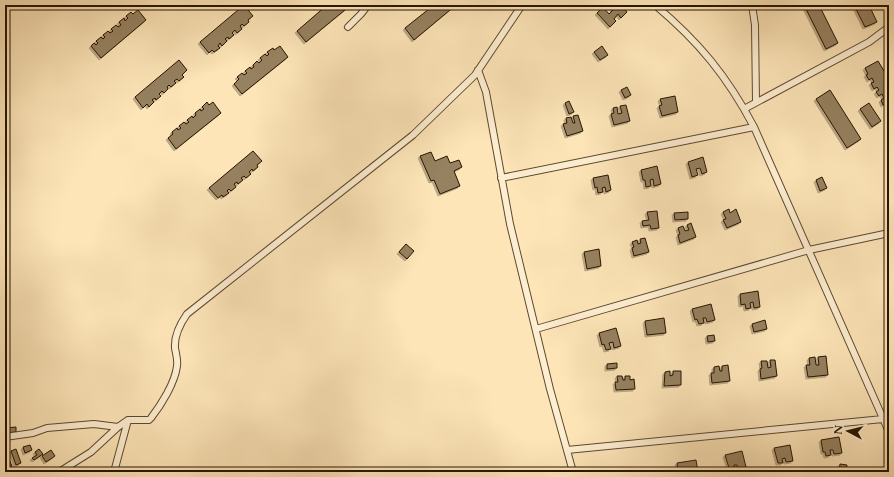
<svg xmlns="http://www.w3.org/2000/svg" width="894" height="477" font-family="Cardo,serif">
  <style>
    .building { fill: #968160; stroke: #271500; filter: url(#shadow) }
    .lines { fill: none; stroke-linecap: round; stroke-linejoin: round }
    .minor-casing { stroke: #5c492e; stroke-width: 8 }
    .minor { stroke: #feeed1; stroke-width: 6 }
  </style>
  <defs>
    <filter id="shadow"><feDropShadow dx="-2" dy="2" stdDeviation="0" flood-color="#0004"/></filter>
  </defs>
  <rect width="100%" height="100%" fill="#fde5b8"/>
  <filter id="stains"><feTurbulence type="fractalNoise" baseFrequency=".005" numOctaves="4"/><feColorMatrix values="0 0 0 0 .2 0 0 0 0 .09 0 0 0 0 .02 0 0 0 .5 -.17"/></filter>
  <radialGradient id="worn" r=".72"><stop offset=".6" stop-color="#630" stop-opacity="0"/><stop offset="1" stop-color="#630" stop-opacity=".3"/></radialGradient>
  <path class="building" d="M244,5L253,16L248,20L249,22L244,26L242,24L240,26L242,29L237,33L235,30L232,33L234,35L229,39L228,37L225,39L227,41L222,46L220,43L218,46L220,48L214,52L212,50L209,53L200,42Z
    M327,5H351L306,42L297,31Z
    M434,5H456L414,40L405,28Z
    M608,5H621L627,12L621,18L618,14L614,19L616,21L610,27L597,13L603,7L609,14L613,10Z
    M804,5H819L838,43L826,49Z
    M854,5H869L877,22L865,27Z
    M138,10L146,20L101,58L91,46L94,43L96,45L98,43L96,41L101,37L103,39L105,37L103,35L108,31L110,33L113,31L111,29L116,25L118,27L121,25L119,22L124,18L125,21L128,18L126,16L131,12L133,14Z
    M280,46L288,57L242,94L234,84L239,79L237,77L242,73L244,75L247,73L245,71L250,67L251,69L254,67L253,65L257,61L259,63L262,60L260,58L265,54L267,56L269,54L267,52L273,48L274,50Z
    M602,46L608,55L600,60L594,52Z
    M179,60L187,70L182,75L184,77L179,81L177,79L174,81L176,83L171,87L169,85L167,87L168,89L164,93L162,91L159,94L161,96L156,100L155,98L152,100L154,102L149,107L147,104L143,108L135,97Z
    M878,61L889,79V114L886,109L889,108L886,103L883,105L881,100L884,98L882,94L879,96L876,92L879,90L877,87L874,89L871,83L874,82L872,78L869,80L866,75L868,74L865,68Z
    M627,87L631,95L625,98L621,90Z
    M830,90L861,139L847,148L816,99Z
    M675,96L678,112L662,116L659,106L662,105L660,99Z
    M569,101L574,112L569,114L565,103Z
    M207,102L209,105L213,102L221,113L176,149L168,138L173,134L172,132L177,128L178,130L181,128L179,126L184,122L186,124L189,122L187,120L192,116L193,118L196,115L195,113L200,109L201,111L204,109L202,107Z
    M869,103L881,121L872,127L860,109Z
    M626,105L630,121L614,125L611,114L614,113L613,108L617,107L618,114L622,113L620,106Z
    M578,115L583,131L567,136L563,124L567,123L566,118L571,117L573,123H575L573,116Z
    M253,151L262,161L257,165L258,167L253,171L252,169L249,172L251,174L246,178L244,176L241,178L243,180L238,184L237,182L234,184L236,187L231,191L229,189L227,191L229,193L223,197L222,195L218,198L209,188Z
    M431,152L435,161L447,156L450,163L459,160L462,167L454,171L460,186L440,194L434,180L431,181L420,156Z
    M703,157L707,172L702,174L700,168L696,169L698,175L692,177L688,162Z
    M657,166L661,184L654,186L653,179L650,180L651,186L646,187L645,180H643L641,170Z
    M608,175L611,190L606,192L605,187L602,188L603,192L598,193L597,187L595,188L593,178Z
    M822,177L827,188L820,191L816,180Z
    M729,209L730,213L736,209L741,222L727,228L723,220L726,219L723,212Z
    M657,211L659,228L651,229L650,225L643,226L642,221L649,220L647,212Z
    M688,212V219L675,220L674,213Z
    M691,223L696,237L680,243L678,235L680,234L678,228L683,226L685,231L689,230L687,225Z
    M645,238L649,252L634,256L632,248L634,247L632,242L637,240L638,244L641,243L640,239Z
    M406,244L414,251L407,259L399,252Z
    M599,249L601,266L587,269L584,252Z
    M758,291L760,307L754,308L753,302L750,303L751,308L746,309L745,304L741,305L740,294Z
    M711,304L715,320L707,322L706,318H703L704,323L699,324L697,319L695,320L692,309Z
    M664,318L666,333L647,335L645,321Z
    M765,320L767,329L754,332L752,324Z
    M616,328L621,346L614,348L613,342L609,343L611,349L606,350L604,344L602,345L599,333Z
    M714,335L715,341L708,342L707,336Z
    M826,356L828,375L808,377L806,365H810L809,358L815,357L816,365H819L818,357Z
    M770,360H775L777,376L761,379L760,369L762,368L761,361H767L768,368L771,367Z
    M617,363V368L607,369V364Z
    M728,365L730,381L712,383L711,373H714V367L719,366L720,371H722V366Z
    M670,371V376L673,375V371H681V385L664,386L665,372Z
    M617,376H622L623,380H625V376H630V380L634,379L635,389L616,390L615,382H618Z
    M16,427V432L6,433L5,428Z
    M839,437L842,453L834,454L833,450H830L831,455L826,456L825,452H823L821,440Z
    M30,445L32,450L25,453L23,447Z
    M790,445L793,461L786,462L785,458L782,459L783,463H778L774,448Z
    M16,449L21,463L16,465L11,451Z
    M39,449L43,454L34,460L32,458L37,455L35,452Z
    M51,450L55,456L46,462L42,456Z
    M742,451L746,467L738,469L737,465H734L735,470L730,471L725,455Z
    M9,459L12,466L5,468V460Z
    M696,460L698,472H678L677,463Z
    M840,464L847,465L846,472H839Z"/>
  <g class="lines">
    <defs>
      <path id="minor" d="M655,5C699,42 727,76 754,127L889,432
        M752,5L755,25L756,102
        M348,27L361,14L368,5
        M478,70L486,92L510,224L550,389L573,472
        M744,109L869,42L889,27
        M501,178L754,127
        M536,329L809,250L889,233
        M5,437L33,433L47,428L94,424L118,427
        M567,450L883,419
        M59,472L91,452L118,427L128,420H149L151,418C161,405 175,383 177,366C178,360 176,354 175,348C174,335 180,324 187,314L413,135L475,75L522,5
        M114,472L128,420"/>
    </defs>
    <use href="#minor" class="minor-casing"/>
    <use href="#minor" class="minor"/>
  </g>
  <rect width="894" height="477" fill="none" stroke="#fde5b8" stroke-width="20"/>
  <rect x="6" y="6" width="882" height="465" fill="none" stroke="#271500" stroke-width="2"/>
  <rect x="10" y="10" width="874" height="457" fill="none" stroke="#271500"/>
  <g transform="translate(848 431) rotate(277)" stroke="#feeed1" stroke-width="3" paint-order="stroke">
  <path d="M0-3L7 15L0 10L-7 15Z" fill="#271500"/>
  <text y="-6" font-size="11" font-weight="bold" text-anchor="middle" fill="#271500">N</text>
  </g>
  <rect width="100%" height="100%" filter="url(#stains)"/>
  <rect width="100%" height="100%" fill="url(#worn)"/>
</svg>
